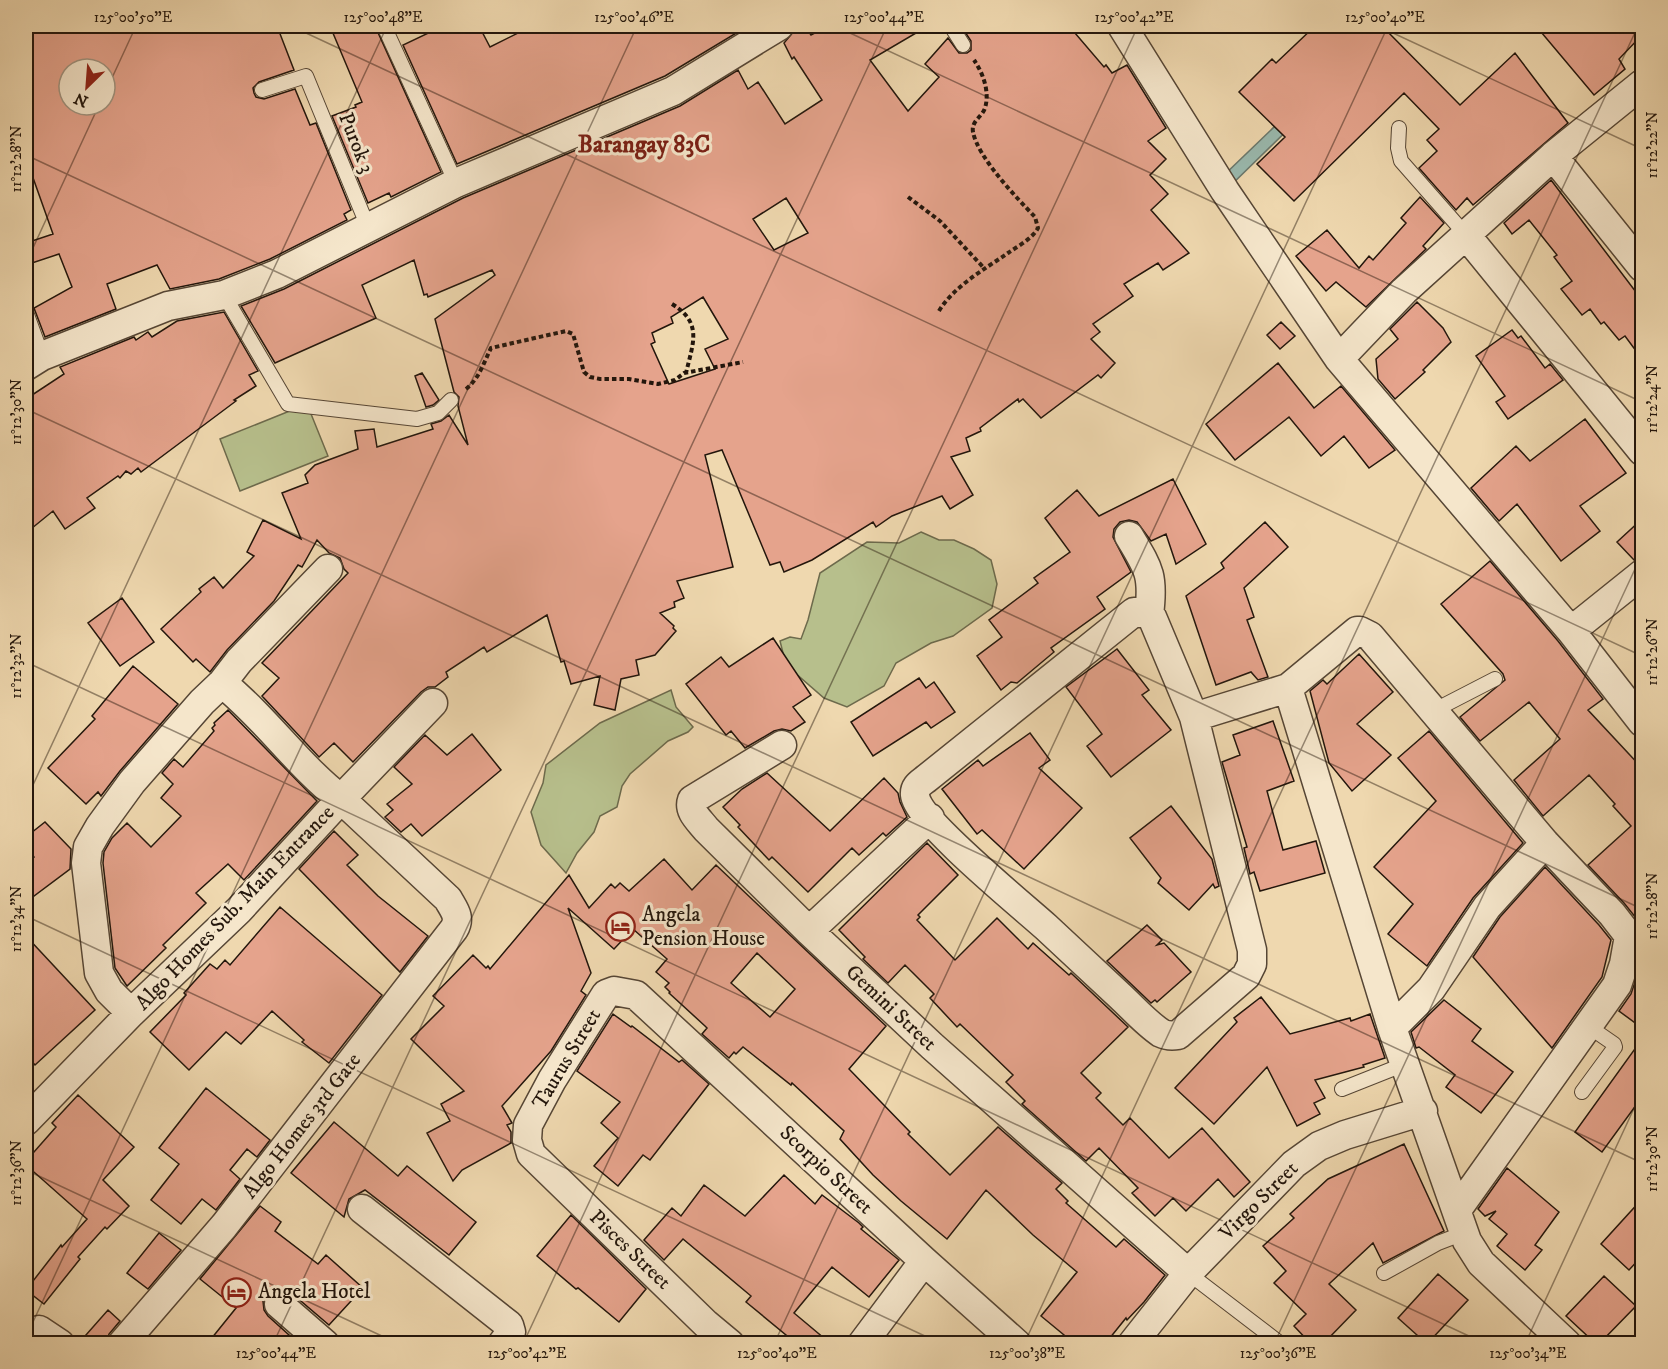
<svg xmlns="http://www.w3.org/2000/svg" width="1668" height="1369" font-family="'IM FELL DW Pica',serif">
  <style>
    .green { fill: #b7bf8c; stroke: #6d6a4c; stroke-width: 1.5 }
    .water { fill: #9ab9ae; stroke: #6a786d; stroke-width: 1.5 }
    .building { fill: #e5a38c; stroke: #23160c; stroke-width: 1.5; fill-rule: evenodd }
    .lines { fill: none; stroke-linecap: round; stroke-linejoin: round }
    .lane-casing { stroke: #564635; stroke-width: 16 }
    .street-casing { stroke: #564635; stroke-width: 31 }
    .path { stroke: #23160c; stroke-width: 4; stroke-dasharray: 4.5 3; stroke-linecap: butt }
    .lane { stroke: #f5e6cb; stroke-width: 14 }
    .street { stroke: #f5e6cb; stroke-width: 28 }
    .ticks { fill: none; stroke: #23160c; stroke-width: 1.5; stroke-opacity: 0.45 }
    .labels { text-anchor: middle; dominant-baseline: central; stroke-width: 6; stroke-linejoin: round; paint-order: stroke }
    .street-label { font-size: 21px; fill: #23160c; stroke: #f5e6cb }
    .poi-label { font-size: 21px; fill: #23160c; stroke: #f5e6cb; text-anchor: start }
    .quarter-label { font-size: 24px; font-weight: bold; fill: #7a1f14; stroke: #f5e6cb }
    .neatline { fill: none; stroke: #23160c; stroke-width: 2 }
    .ticks-label { font-size: 15px; text-anchor: middle; fill: #23160c }
  </style>
  <rect width="100%" height="100%" fill="#efd8af"/>
  <filter id="stains"><feTurbulence type="fractalNoise" baseFrequency=".00333" numOctaves="4"/><feColorMatrix values="0 0 0 0 .2 0 0 0 0 .09 0 0 0 0 .02 0 0 0 .5 -.17"/></filter>
  <radialGradient id="worn" r=".72"><stop offset=".6" stop-color="#630" stop-opacity="0"/><stop offset="1" stop-color="#630" stop-opacity=".3"/></radialGradient>
  <path class="green" d="M307,404L328,456L240,491L220,439Z
    M921,532L939,540H954L974,549L991,560L997,584L992,608L953,636L931,643L896,663L884,686L847,707L824,698L786,665L780,641L790,637L801,639L808,620L820,573L867,542L899,543Z
    M671,690L676,707L693,727L688,732L668,741L630,774L622,786L617,807L600,816L594,832L577,853L566,873L541,845L531,812L543,783L546,765L600,723Z"/>
  <path class="water" d="M1379,26H1382L1388,32L1225,191L1219,180Z"/>
  <path class="building" d="M26,26H277L294,70L259,82L253,88L254,93L256,97L264,99L295,89L310,125L316,123L351,210L344,214L347,220L270,259L219,279L170,289L157,265L107,284L116,309L45,337L34,308L72,287L59,254L26,265V243L53,234L26,158ZM69,69H105V105H69Z
    M330,26H375L441,172L391,197L389,193L368,203L332,116L356,107L355,105L362,102Z
    M443,26H479L490,47L532,26H695L698,32L709,26H748L665,76L457,164L403,45Z
    M805,26L811,35L828,26H928L870,60L908,111L939,77L925,64L948,38L959,53H967L971,50V41L961,26H1069L1104,67L1106,65L1112,73L1127,65L1166,128L1148,141L1166,159L1150,175L1168,194L1151,210L1189,253L1163,270L1158,263L1124,284L1133,296L1093,324L1100,332L1091,339L1115,363L1101,378L1098,375L1041,418L1023,399L1019,402L1018,399L980,428L981,431L966,438L970,451L951,457L973,495L950,509L942,496L892,516L876,527L873,522L812,560L784,572L780,562L770,565L722,450L705,455L733,567L677,581L684,598L674,602L675,607L660,613L674,626L673,628L676,631L655,655L636,660L639,675L621,679L615,710L594,705L600,676L571,684L564,661L561,662L547,615L487,652L484,647L446,672L448,677L435,687H428L421,692L353,762L334,743L319,757L262,696L279,678L262,663L348,573L344,569L340,558L329,553L317,540L302,567L298,565L274,601L227,650L210,672L196,659L193,662L161,629L201,592L199,589L214,577L223,588L254,556L247,552L263,520L301,539L282,493L308,483L305,475L315,465L358,449L355,431L374,429L377,447L433,429L431,424L441,421L449,415L468,445L458,406L459,397L454,392L435,319L495,275L492,270L428,297L427,294L424,295L414,260L362,285L376,318L275,363L241,306L284,289L463,198L680,106L738,70L748,89L758,82L785,124L822,100L794,57L792,59L784,43L794,31ZM786,198L808,233L774,250L753,219ZM703,297L728,339L705,349L715,369L669,384L651,344L655,342L652,333L673,323L671,317Z
    M1315,26H1382L1460,105L1515,53L1568,123L1473,205L1467,198L1456,210L1419,168L1437,151L1427,140L1439,129L1404,93L1294,201L1257,164L1285,137L1239,92L1272,59L1276,63Z
    M1536,26H1642V35L1619,59L1625,69L1594,95Z
    M1551,180L1642,300V359L1625,336L1619,340L1604,322L1601,324L1590,309L1582,315L1561,289L1572,281L1554,257L1557,255L1529,220L1512,234L1504,223Z
    M1420,197L1444,223L1423,246L1426,249L1366,307L1336,282L1326,291L1296,256L1327,230L1359,268L1369,256L1373,260L1406,223L1401,218Z
    M1417,302L1443,328L1451,342L1423,370L1425,372L1395,399L1378,379L1376,359L1398,339L1390,329Z
    M224,312L258,371L249,375L256,386L234,400L236,401L141,472L138,468L131,474L126,471L120,478L118,476L87,498L95,508L65,529L53,511L26,533V399L64,374L60,367L134,337L136,340L148,332L152,337L177,321Z
    M1281,322L1295,336L1280,349L1267,335Z
    M1512,330L1518,338L1521,336L1545,368L1550,364L1563,380L1508,419L1496,402L1505,396L1476,356Z
    M1278,363L1314,408L1341,386L1395,450L1369,468L1344,436L1321,456L1289,417L1235,460L1206,424Z
    M422,373L439,400L433,405L426,407L415,376Z
    M1585,419L1626,473L1580,506L1600,531L1561,561L1517,504L1499,521L1471,488L1516,446L1530,461Z
    M1173,479L1206,544L1176,564L1166,534L1151,541L1137,522L1129,520L1120,522L1114,529L1113,537L1131,572L1097,597L1105,609L1051,648L1054,652L1017,683L1011,682L1001,690L977,656L1002,637L989,620L1038,583L1034,578L1070,552L1045,518L1077,490L1099,516Z
    M1642,519V558L1634,560L1617,542Z
    M1265,522L1288,547L1244,588L1254,617L1247,620L1268,677L1258,680L1251,672L1216,685L1186,596L1224,568L1221,563Z
    M1490,561L1558,641L1603,699L1588,710L1642,768V921L1640,923L1624,903L1588,865L1631,826L1613,806L1615,804L1589,775L1543,816L1514,780L1560,739L1529,702L1480,741L1460,717L1505,680L1503,674L1441,604Z
    M122,598L154,642L120,666L88,623Z
    M773,638L811,695L793,707L805,722L791,731L782,729L774,731L745,748L731,731L726,735L686,684L721,657L729,667Z
    M1117,649L1149,690L1142,695L1171,730L1111,777L1087,746L1102,734L1066,687Z
    M1359,654L1393,692L1357,724L1391,755L1352,791L1329,763L1310,691L1323,680L1327,684Z
    M133,666L178,704L120,771L101,796L98,792L86,804L48,768L95,719L92,716Z
    M919,678L926,688L934,682L955,712L931,728L926,722L873,756L851,722Z
    M228,710L317,801L244,880L228,864L196,893L206,903L163,945L166,948L127,986L115,968L103,863L104,852L112,838L127,823L151,847L181,816L161,798L173,784L162,773L174,759L183,767L214,731L212,728L215,725L214,723Z
    M1273,721L1294,781L1267,791L1283,850L1316,841L1325,873L1260,891L1254,872L1250,874L1244,848L1247,847L1222,762L1240,755L1233,735Z
    M1429,731L1523,843L1473,898L1427,966L1388,934L1413,904L1374,867L1436,801L1398,758Z
    M1030,733L1050,760L1039,768L1082,808L1024,869L982,830L977,834L942,789L978,760L983,766Z
    M472,734L501,770L422,836L411,824L401,832L385,817L393,810L387,804L412,784L394,767L425,735L447,755Z
    M767,773L830,831L884,778L898,793L900,802L907,817L886,836L883,833L859,855L852,848L808,892L772,857L769,860L738,827L740,825L723,807L742,789Z
    M1171,806L1212,859L1219,886L1215,888L1213,884L1189,910L1158,883L1161,878L1130,838Z
    M45,822L71,849L70,869L26,902V863L34,857L26,845V837Z
    M334,831L358,855L347,865L378,896L428,936L400,972L299,869Z
    M927,843L958,875L918,915L920,917L917,920L955,960L997,918L1028,949L1033,943L1069,975L1071,973L1128,1027L1081,1073L1101,1093L1096,1098L1123,1125L1130,1118L1169,1158L1202,1128L1250,1182L1234,1197L1218,1179L1186,1211L1173,1198L1155,1216L1132,1193L1138,1188L1099,1148L1086,1161L1022,1104L1025,1101L1006,1082L1013,1075L960,1024L957,1027L930,998L934,994L905,965L888,983L863,959L865,957L839,930Z
    M664,859L692,890L716,865L886,1026L849,1069L910,1132L908,1134L950,1175L998,1127L1062,1183L1056,1189L1068,1201L1066,1203L1116,1247L1124,1239L1165,1275L1144,1302L1127,1320L1126,1318L1105,1344H1075L1041,1316L1077,1272L1033,1235L986,1190L947,1239L901,1201L873,1175L840,1139L844,1131L792,1083L791,1085L743,1047L736,1054L734,1052L729,1058L702,1034L707,1028L705,1026L669,993L670,992L665,987L669,983L656,972L667,959L633,929L614,949L568,908L591,973L581,991L586,995L551,1051L502,1106L512,1123L507,1125L511,1132V1143L462,1170L453,1181L427,1133L450,1121L441,1104L464,1091L411,1039L444,1006L433,996L473,955L486,968L488,966L490,969L569,875L589,908L611,884L615,888L620,883L629,891ZM757,953L795,989L770,1017L731,983Z
    M1545,867L1599,925L1611,940L1602,977L1552,1048L1473,957L1500,917Z
    M280,907L382,995L329,1063L302,1042L304,1040L272,1011L241,1044L226,1032L189,1070L150,1032L186,995L184,993L210,964L217,969L225,960L230,965Z
    M1147,925L1162,940L1157,945L1164,943L1191,972L1157,1002L1155,1000L1151,1003L1107,961Z
    M26,936L95,1010L35,1065L26,1055Z
    M1635,982L1642,988V1028L1619,1011L1631,994Z
    M1261,997L1290,1034L1350,1018L1351,1021L1370,1014L1385,1058L1363,1065L1364,1067L1315,1080L1325,1098L1314,1103L1320,1114L1297,1126L1267,1067L1214,1124L1175,1088L1237,1022L1234,1018Z
    M1444,1000L1481,1029L1472,1041L1513,1072L1481,1113L1446,1087L1455,1075L1419,1047L1416,1048L1411,1032Z
    M613,1014L631,1027L632,1026L679,1062L682,1060L709,1084L650,1160L643,1155L618,1186L594,1166L618,1138L601,1123L620,1102L577,1071Z
    M1642,1039V1097L1602,1152L1575,1132Z
    M206,1088L270,1140L257,1157L247,1149L230,1170L240,1179L216,1210L202,1199L181,1224L151,1200L179,1164L159,1148Z
    M78,1095L134,1147L103,1180L129,1206L107,1229L105,1227L78,1257L80,1259L44,1304L26,1290L61,1245L62,1247L87,1219L26,1165V1161L56,1127L52,1123Z
    M334,1122L398,1176L407,1166L476,1222L449,1255L365,1190L349,1199L344,1217L291,1173Z
    M1404,1144L1444,1231L1383,1263L1373,1243L1329,1284L1356,1310L1323,1344H1311L1294,1326L1306,1314L1274,1283L1286,1271L1263,1246L1294,1218L1290,1214L1328,1179Z
    M1507,1168L1559,1212L1535,1245L1542,1250L1525,1270L1497,1246L1507,1234L1489,1219L1496,1211L1485,1216L1478,1209Z
    M784,1175L815,1204L822,1195L859,1223L863,1227L861,1229L899,1260L869,1297L832,1267L794,1313L831,1344H797L746,1302L751,1296L683,1239L664,1260L644,1240L672,1208L681,1216L704,1185L745,1216Z
    M1642,1199V1256L1629,1270L1601,1244Z
    M260,1206L281,1222L275,1231L318,1264L326,1255L363,1288L329,1325L289,1291L282,1288H274L267,1293L263,1301L264,1310L268,1316L299,1344H207L236,1308L200,1279Z
    M571,1215L646,1289L619,1322L578,1288L576,1289L537,1256Z
    M159,1233L181,1250L148,1289L127,1273Z
    M1438,1274L1468,1300L1427,1344L1398,1318Z
    M1604,1276L1636,1306L1599,1344H1596L1566,1316Z
    M108,1310L120,1321L109,1334L106,1344H78Z"/>
  <g class="lines">
    <defs>
      <path id="lane" d="M384,26L456,183
        M951,26L963,45
        M262,90L306,76L368,227
        M1399,128L1398,148L1401,161L1466,235
        M224,295L288,404L417,419L438,413L451,400
        M26,312L42,356
        M1433,711L1495,679
        M1342,1089L1405,1064
        M1582,1092L1615,1047L1614,1044L1588,1026
        M1188,1273L1281,1344
        M1384,1273L1438,1243L1464,1233"/>
      <path id="street" d="M1122,26L1225,191L1339,359L1571,631L1642,574
        M1553,156L1642,267
        M1466,235L1642,451
        M1339,359L1404,291L1553,156L1642,84
        M26,366L42,356L168,306L224,295L277,274L456,183L673,91L779,26
        M1129,536C1149,569 1154,575 1149,615
        M1134,612L1145,613L1152,617L1194,717L1252,950V964L1246,976L1178,1035C1172,1036 1167,1036 1161,1033C1146,1023 1133,1008 1120,996C1095,973 1071,950 1046,927C1024,907 917,820 915,795C914,786 921,783 927,778Z
        M1571,631L1642,722
        M222,683L239,661L328,569
        M1288,688L1392,1028L1467,1241L1481,1263L1567,1344
        M1194,717L1288,688L1357,631H1360L1370,636L1545,843L1612,914L1629,936L1624,964L1617,985L1457,1210
        M782,745L692,800C688,811 699,820 706,829L809,931L932,1046L1188,1273
        M809,931L930,818
        M131,1013L109,991L99,973L86,863L88,847L100,826L132,782L202,702L222,683C266,718 297,765 341,799L433,703
        M1392,1028L1431,989L1487,907L1545,843
        M26,1121L131,1013L239,910L341,799L448,899C454,910 461,917 454,929L224,1226L122,1344
        M362,1209L509,1325L511,1332L502,1344
        M279,1304L325,1344
        M26,1340L34,1332L39,1330L60,1344
        M730,1344L706,1324L531,1154L527,1140L528,1125L552,1080L606,994L614,991L636,995L924,1261L1017,1344
        M862,1344L924,1261
        M1132,1344L1188,1273L1294,1164L1319,1146L1345,1135L1423,1111"/>
    </defs>
    <use href="#lane" class="lane-casing"/>
    <use href="#street" class="street-casing"/>
    <path class="path" d="M1490,26L1495,30
      M908,197L940,221L984,268
      M672,304C703,323 693,343 686,373
      M939,311C954,286 985,269 1008,253C1018,246 1032,239 1038,228L1035,217C1017,198 978,158 973,132C971,121 982,117 985,108C990,92 983,73 974,60
      M466,389C479,379 484,362 491,348L566,331L573,334L584,372L590,377L600,379H629L658,384L675,380L684,373L743,362"/>
    <use href="#lane" class="lane"/>
    <use href="#street" class="street"/>
  </g>
  <path class="ticks" d="M291,26L1642,656M835,26L1642,402M1378,26L1642,149M105,93L136,26M26,155L1642,909M26,263L99,105M26,409L1642,1163M26,662L1486,1344M26,800L387,26M26,916L942,1344M26,1170L399,1344M26,1337L637,26M273,1344L887,26M523,1344L1138,26M774,1344L1388,26M1024,1344L1638,26M1274,1344L1642,554M1525,1344L1642,1091"/>
  <defs>
    <symbol id="hotel-ring" viewBox="-11 -11 22 22"><circle r="9.5" fill="#f5e6cb" stroke="#8f2418" stroke-width="1.5"/><path d="M-6-4.5h1.5V1H6V5H4.5V3h-9V5H-6ZM-4 0a1.8 1.8 0 1 1 3.6 0ZM.5 0V-2.5h3Q6-2.5 6 0Z" fill="#8f2418"/></symbol>
  </defs>
  <g fill-rule="evenodd">
    <use href="#hotel-ring" x="604" y="910" width="33" height="33"/>
    <use href="#hotel-ring" x="220" y="1276" width="33" height="33"/>
  </g>
  <g class="labels">
    <g class="street-label">
      <text transform="translate(356 143) rotate(68)">Purok 3</text>
      <text transform="translate(235 908) rotate(-46)">Algo Homes Sub. Main Entrance</text>
      <text transform="translate(891 1008) rotate(43)">Gemini Street</text>
      <text transform="translate(567 1059) rotate(-59)">Taurus Street</text>
      <text transform="translate(302 1126) rotate(-52)">Algo Homes 3rd Gate</text>
      <text transform="translate(826 1170) rotate(43)">Scorpio Street</text>
      <text transform="translate(1259 1201) rotate(-45)">Virgo Street</text>
      <text transform="translate(630 1250) rotate(44)">Pisces Street</text>
    </g>
    <g class="poi-label">
      <text x="642" y="915">Angela<tspan x="642" dy="24">Pension House</tspan></text>
      <text x="258" y="1292">Angela Hotel</text>
    </g>
    <g class="quarter-label">
      <text x="644" y="145">Barangay 83C</text>
    </g>
  </g>
  <rect width="1668" height="1369" fill="none" stroke="#efd8af" stroke-width="66"/>
  <g transform="translate(87 87) rotate(205)"><circle r="28" fill="#f5e6cb" stroke="#a1937f" stroke-width="1.5"/>
  <path d="M0-4.5L10 22L0 15L-10 22Z" fill="#8f2418"/>
  <text y="-9" font-size="16" font-weight="bold" text-anchor="middle" fill="#23160c">N</text>
  </g>
  <rect x="33" y="33" width="1602" height="1303" class="neatline"/>
  <g class="ticks-label">
    <text x="133" y="22">125°00'50"E</text>
    <text x="383" y="22">125°00'48"E</text>
    <text x="634" y="22">125°00'46"E</text>
    <text x="884" y="22">125°00'44"E</text>
    <text x="1134" y="22">125°00'42"E</text>
    <text x="1385" y="22">125°00'40"E</text>
    <text transform="translate(1652 145) rotate(-90)" y="5">11°12'22"N</text>
    <text transform="translate(16 159) rotate(-90)" y="5">11°12'28"N</text>
    <text transform="translate(1652 399) rotate(-90)" y="5">11°12'24"N</text>
    <text transform="translate(16 412) rotate(-90)" y="5">11°12'30"N</text>
    <text transform="translate(1652 652) rotate(-90)" y="5">11°12'26"N</text>
    <text transform="translate(16 666) rotate(-90)" y="5">11°12'32"N</text>
    <text transform="translate(1652 906) rotate(-90)" y="5">11°12'28"N</text>
    <text transform="translate(16 919) rotate(-90)" y="5">11°12'34"N</text>
    <text transform="translate(1652 1159) rotate(-90)" y="5">11°12'30"N</text>
    <text transform="translate(16 1173) rotate(-90)" y="5">11°12'36"N</text>
    <text x="276" y="1358">125°00'44"E</text>
    <text x="527" y="1358">125°00'42"E</text>
    <text x="777" y="1358">125°00'40"E</text>
    <text x="1027" y="1358">125°00'38"E</text>
    <text x="1278" y="1358">125°00'36"E</text>
    <text x="1528" y="1358">125°00'34"E</text>
  </g>
  <rect width="100%" height="100%" filter="url(#stains)"/>
  <rect width="100%" height="100%" fill="url(#worn)"/>
</svg>
